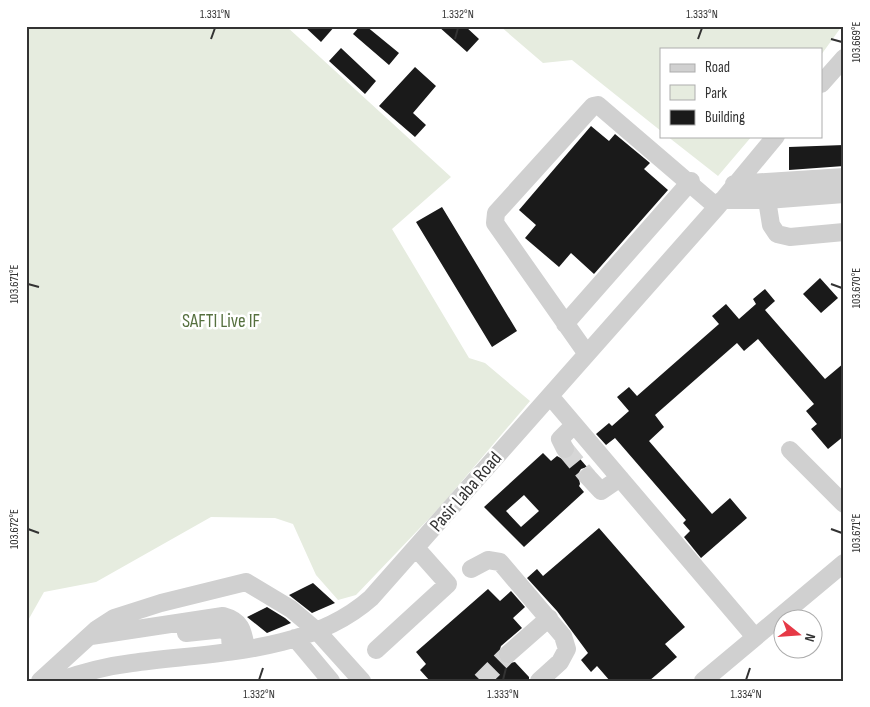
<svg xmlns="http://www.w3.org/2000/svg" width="870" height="707" font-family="'Sofia Sans Condensed',sans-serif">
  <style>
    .green { fill: #e6ecdf }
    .building { fill: #1a1a1a; fill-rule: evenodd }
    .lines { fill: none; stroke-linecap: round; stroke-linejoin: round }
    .minor-tunnel { stroke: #d6d6d6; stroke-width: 18; stroke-dasharray: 18 9; stroke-linecap: butt }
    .minor { stroke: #d0d0d0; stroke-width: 18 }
    .ticks { fill: none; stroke: #333; stroke-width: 2 }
    .labels { text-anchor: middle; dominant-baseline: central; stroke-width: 5; stroke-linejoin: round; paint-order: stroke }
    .park-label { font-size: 19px; fill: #56703f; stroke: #fff }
    .street-label { font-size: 19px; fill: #333; stroke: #fff }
    .neatline { fill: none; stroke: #333; stroke-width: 2 }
    .ticks-label { font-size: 12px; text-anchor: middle; fill: #333 }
  </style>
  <rect width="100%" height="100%" fill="#fff"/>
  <path class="green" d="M26,26H286L451,177L392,229L469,358L485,363L530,401L440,507L356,595L338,600L316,575L293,524L275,518L211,517L96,582L44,592L26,624Z
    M500,26H842L821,55V49H661V131L572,60L543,63Z
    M667,136H752L718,176Z"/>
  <path class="building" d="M304,26H335L321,42Z
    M360,26H366L399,53L389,65L353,34Z
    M438,26H465L479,39L467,52Z
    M341,48L376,81L365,94L329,61Z
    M415,67L436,86L413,113L426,125L415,137L379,106Z
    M591,126L609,141L615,134L650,163L644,169L668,190L594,274L571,253L559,267L525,238L536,225L519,210Z
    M844,145V166L789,170V147Z
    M442,207L517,331L492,347L416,222Z
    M820,278L838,298L821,313L803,294Z
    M765,289L775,301L765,310L825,379L844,363V436L828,449L811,429L817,424L806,411L814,404L758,339L744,351L737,343L655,415L664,427L649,441L712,514L730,498L747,518L701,558L684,537L690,531L683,523L686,520L615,438L606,445L596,434L609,423L612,426L629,411L617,397L629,387L637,396L719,324L712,316L726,304L739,319L756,304L753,299Z
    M543,453L551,461L557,456L564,460L569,459L575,453L587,467L581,469L578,474L580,484L579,486L584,492L524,547L484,507ZM524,495L539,511L521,527L506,511Z
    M599,528L685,627L665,644L677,657L649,681H610L597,666L591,672L581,660L588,653L557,611L527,578L537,569L543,576Z
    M313,583L335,603L312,613L289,595Z
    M488,589L500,601L511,591L525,607L513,618L522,628L501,646L498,656L504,664L515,662L529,677V681H430L420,670L426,664L416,652Z
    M267,607L285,618L291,623L267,633L247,617Z"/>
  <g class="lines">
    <path class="minor-tunnel" d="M565,449L588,477
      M481,681L508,654"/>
    <path class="minor" d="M821,84L844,58
      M734,184L844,177
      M722,200H767L844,194
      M767,200L771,225L777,234L790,237L844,232
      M565,324L691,181
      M587,354L495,223L496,213L593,106L598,105L717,207
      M550,396L755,637
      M565,449L560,439L574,425
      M790,450L844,504
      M588,477L601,491L620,478
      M471,569L488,560L500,562L563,636L567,649L560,662L539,681
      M186,633L224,629L230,636L231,650
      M91,636L223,616C242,621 243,631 246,648
      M295,638L331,681
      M376,650L448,584L416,548
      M508,654L549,618
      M40,681L97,629L114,618L161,603L246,582L291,609L317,631L362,681
      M58,681C81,673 107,666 132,663C211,652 308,654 371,598L717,207L776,136
      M703,681L844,563"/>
  </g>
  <path class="ticks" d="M211,39L215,28M455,39L458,28M698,39L702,28M831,39L842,42M28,284L39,287M831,284L842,288M28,529L39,533M831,529L842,533M259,680L263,668M503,680L506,668M746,680L750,668"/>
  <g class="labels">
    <g class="park-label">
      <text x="221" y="321">SAFTI Live IF</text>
    </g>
    <g class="street-label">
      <text transform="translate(466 492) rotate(-49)">Pasir Laba Road</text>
    </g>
  </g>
  <rect width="870" height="707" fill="none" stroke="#ffffff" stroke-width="55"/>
  <rect x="660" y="48" width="162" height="90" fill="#ffffff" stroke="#adadad"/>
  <rect x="670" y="64" width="25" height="8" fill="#d0d0d0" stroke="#adadad"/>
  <text x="705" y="72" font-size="15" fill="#333333">Road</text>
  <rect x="670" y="85" width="25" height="15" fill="#e6ecdf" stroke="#adadad"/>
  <text x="705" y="98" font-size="15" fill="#333333">Park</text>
  <rect x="670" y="110" width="25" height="15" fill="#1a1a1a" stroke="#adadad"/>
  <text x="705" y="122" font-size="15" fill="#333333">Building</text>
  <g transform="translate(798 634) rotate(107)"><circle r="24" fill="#ffffff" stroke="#adadad"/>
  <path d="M0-4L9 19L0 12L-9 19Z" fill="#e63946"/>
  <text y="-8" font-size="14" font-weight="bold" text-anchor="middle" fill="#333333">N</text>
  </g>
  <rect x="28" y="28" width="814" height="652" class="neatline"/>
  <g class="ticks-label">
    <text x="215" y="18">1.331°N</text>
    <text x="458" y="18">1.332°N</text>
    <text x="702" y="18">1.333°N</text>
    <text transform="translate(856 42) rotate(-90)" y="4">103.669°E</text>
    <text transform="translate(14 284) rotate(-90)" y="4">103.671°E</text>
    <text transform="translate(856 288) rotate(-90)" y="4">103.670°E</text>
    <text transform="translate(14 529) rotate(-90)" y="4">103.672°E</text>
    <text transform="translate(856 533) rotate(-90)" y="4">103.671°E</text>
    <text x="259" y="698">1.332°N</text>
    <text x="503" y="698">1.333°N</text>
    <text x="746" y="698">1.334°N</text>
  </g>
</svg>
